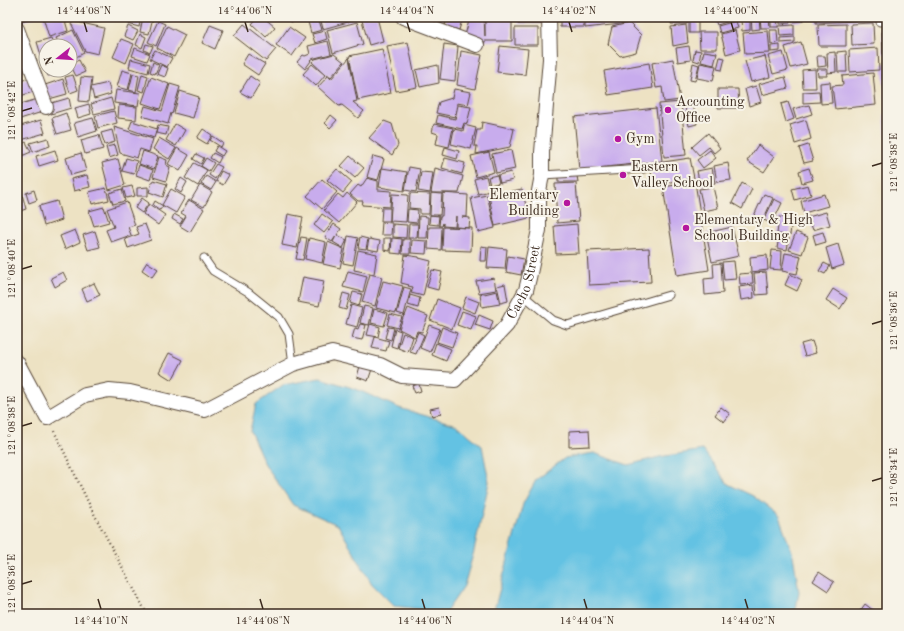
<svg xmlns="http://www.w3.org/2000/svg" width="904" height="631" font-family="'Old Standard TT',serif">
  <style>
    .water { fill: #64c2e3; stroke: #507680 }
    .building { fill: #c8aced }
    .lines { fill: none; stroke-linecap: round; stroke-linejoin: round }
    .service-casing { stroke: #564637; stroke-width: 9 }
    .minor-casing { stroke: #564637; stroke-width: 16 }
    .path { stroke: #564637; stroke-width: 2.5; stroke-dasharray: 1 3; stroke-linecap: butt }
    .service { stroke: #fff; stroke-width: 7 }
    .minor { stroke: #fff; stroke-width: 14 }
    .ticks { fill: none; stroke: #3b2a1e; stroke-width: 1.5 }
    .poi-dot { fill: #b5179e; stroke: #f7f3e8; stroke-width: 1.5 }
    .labels { text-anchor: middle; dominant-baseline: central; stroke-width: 4; stroke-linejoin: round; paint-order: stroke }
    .poi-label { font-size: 14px; fill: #3b2a1e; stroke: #f7f3e8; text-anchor: start }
    .street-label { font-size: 14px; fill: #3b2a1e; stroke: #f7f3e8 }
    .neatline { fill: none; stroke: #3b2a1e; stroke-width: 1.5 }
    .ticks-label { font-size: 10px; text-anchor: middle; fill: #3b2a1e }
  </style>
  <rect width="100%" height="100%" fill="#f7f3e8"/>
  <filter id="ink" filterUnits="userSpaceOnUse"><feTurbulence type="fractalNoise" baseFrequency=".025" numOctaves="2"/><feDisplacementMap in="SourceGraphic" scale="8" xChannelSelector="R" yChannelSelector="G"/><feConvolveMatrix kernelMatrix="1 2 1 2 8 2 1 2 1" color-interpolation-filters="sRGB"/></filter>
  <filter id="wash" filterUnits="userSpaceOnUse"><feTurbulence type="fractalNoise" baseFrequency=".012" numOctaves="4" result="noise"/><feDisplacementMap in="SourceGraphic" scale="16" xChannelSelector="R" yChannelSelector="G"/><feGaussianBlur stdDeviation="0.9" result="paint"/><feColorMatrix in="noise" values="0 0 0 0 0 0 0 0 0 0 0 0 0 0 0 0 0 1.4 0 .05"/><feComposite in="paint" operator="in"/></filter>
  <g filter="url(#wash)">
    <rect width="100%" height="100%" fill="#ede2c3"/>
    <path class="water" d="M320,378L356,389L399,408L457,425L482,446L489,482L474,551L464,586L446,612L394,606L372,584L338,525L293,505L265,464L250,431L256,404L283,385Z
      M703,450L728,484L753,496L779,516L793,555L799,592L795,614H493L523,504L536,480L565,458L594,453L628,465L659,457Z"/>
    <g id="blocks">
      <path class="building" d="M19,17H36L21,22Z
        M43,17H64L68,31L49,37Z
        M129,17H141L139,27L128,24Z
        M143,17H153L149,34L140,32Z
        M258,17H263L275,27L266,37L252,24Z
        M289,17H318L322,30L311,33L307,18L291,22Z
        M320,17H354L355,20L323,29Z
        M361,17H377L383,41L369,45Z
        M427,17H443L440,27L426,23Z
        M447,17H463L459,30L445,26Z
        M470,17H484L485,36V17H512V41H485L484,45L464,39Z
        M518,17H541V24H518Z
        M560,17H584V27H560Z
        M585,17H629V23L585,28Z
        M671,17H687V24H671Z
        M689,17H698V33H689Z
        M714,17H736V19L717,25Z
        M751,17H759L760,29L752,30Z
        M760,17H769L770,28H761Z
        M771,17H777L778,27H771Z
        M780,17H789L790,23L780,24Z
        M792,17H802L803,21L792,22Z
        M816,17H873V20L816,23Z
        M750,19V30L742,31L741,20Z
        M73,21L104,28L98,54L85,51L72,25Z
        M158,21L165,24L156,46L148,42Z
        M736,21L738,28L720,33L718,26Z
        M357,22L363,44L333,53L327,30Z
        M629,23L641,35L636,52L620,56L608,44L612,27Z
        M873,23L874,44L852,45L851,24Z
        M244,24L276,49L266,61L234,36Z
        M846,24V46H819L818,25Z
        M210,25L223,30L215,49L202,43Z
        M686,25L688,43L673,46L671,27Z
        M794,25V35L780,36L779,26Z
        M128,26L138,31L133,40L124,36Z
        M167,26L185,35L174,57L157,48Z
        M289,27L305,38L292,56L276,45Z
        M515,28H538V45H515Z
        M887,28V53L883,54L882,29Z
        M73,30L84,53L70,60V46H60L56,38Z
        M735,30L740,50L726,54L721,34Z
        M770,30H777L778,43L771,44Z
        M325,31L327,39L315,43L312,34Z
        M768,31L770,53L745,54L743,33Z
        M699,32H717V49H700Z
        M140,34L146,37L142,48L136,45Z
        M795,37V42L780,43V38Z
        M51,38L54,46H46V54L41,55L37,42Z
        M121,39L134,44L126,63L113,57Z
        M328,41L331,54L311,59L310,60L311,61L305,69L297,62L303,55L305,56L310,54L308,46Z
        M408,42L417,87L396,91L387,46Z
        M801,42L807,64L791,68L785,47Z
        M146,44L153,46L150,53L144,50Z
        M444,44L458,46L455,81L440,79Z
        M780,45V51L771,52V46Z
        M500,46L528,49L525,75L497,72Z
        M689,46L691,60L678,62L676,48Z
        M135,48L150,54L147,61L132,56Z
        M878,48L879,70L850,72L849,50Z
        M382,49L391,93L358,100L349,56Z
        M155,50L172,58L167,67L150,59Z
        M695,50L701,51L699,62L693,60Z
        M461,51L482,55L475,89L457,85Z
        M704,51L717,53L714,65L701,62Z
        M846,51L847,72H838L837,52Z
        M783,52L788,70L773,74L768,56Z
        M835,52L836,72L828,73L827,53Z
        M248,54L265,64L258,75L242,64Z
        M334,54L344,62L331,77L327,74L326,75L312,62L315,59Z
        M765,56L770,77L751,82L745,61Z
        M817,56H825L826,66L818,67Z
        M26,57L29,66L17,71V60Z
        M720,57L725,58L722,70L717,69Z
        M349,58L357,101L353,102L364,111L358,118L342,105L339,106L318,87L328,76L331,79Z
        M131,59L150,64L148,73L129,68Z
        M673,59L680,100L664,102L662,87L656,88L652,63Z
        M79,60L85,72L76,76L70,64Z
        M153,62L159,65L155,74L150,72Z
        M649,63L653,88L608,95L604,71Z
        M693,63L699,65L695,81L690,80Z
        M700,63L716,66L713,81L697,78Z
        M887,63V97L885,98L882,64Z
        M312,64L325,75L316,86L303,74Z
        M161,65L168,68L165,77L157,74Z
        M438,65L439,83L420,87L416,70Z
        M815,69L816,88H803L802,70Z
        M817,69H826L827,76H818Z
        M46,70H61V72L48,76Z
        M122,70L132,73L128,90L117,87Z
        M873,73L876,105L835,109L832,86L843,85L842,76Z
        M133,74L139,75L136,92L129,90Z
        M142,74L148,76L144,92L138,90Z
        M73,75L78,90L70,93L65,77Z
        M250,76L260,83L251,98L240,92Z
        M33,77L36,91L17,97V82Z
        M81,77L92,78L89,102L79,101Z
        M151,77L169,84L160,109L142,103Z
        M785,77L788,88L762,95L759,84Z
        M63,79L67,94L49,99L45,85Z
        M830,82L832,103L821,104L820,83Z
        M108,83L111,94L94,99L91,87Z
        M170,84L180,87L172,114L171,113L168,124L142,116L145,106L162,111Z
        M756,86L761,102L749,106L745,89Z
        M454,89L471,92L468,105L457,103L455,117L436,113L439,102L452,98Z
        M718,89H738L739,108H718Z
        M116,90L140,93L138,106L114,103Z
        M180,91L199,97L193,118L174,113Z
        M819,91L820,102L803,103V92Z
        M69,98L71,108L51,114L48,104Z
        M111,98L114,109L94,114L91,104Z
        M38,99L42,112L17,120V105Z
        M681,102L686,155L664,157L659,104Z
        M788,102L794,119L786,122L781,104Z
        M89,104L91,114L78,118L75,108Z
        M119,105L137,107L136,120L118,118Z
        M458,105L471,107L467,124L464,123L462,129L436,123L438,115L455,119Z
        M693,105L697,124L689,126L685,107Z
        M809,105L812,114L796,119L793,109Z
        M656,108L662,161L579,170L574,117Z
        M114,111L117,123L98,128L95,116Z
        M66,113L71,130L57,134L52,118Z
        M884,114H887V137H886Z
        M331,115L337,120L330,128L325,123Z
        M93,118L97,131L78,137L74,123Z
        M41,120L45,133L21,140L17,127Z
        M806,120L811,139L795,144L790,125Z
        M132,121L157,129L154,138L129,129Z
        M384,121L392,124L398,145L392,155L369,138Z
        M482,122L514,129L510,147L476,154L477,146H474L477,130H481Z
        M175,124L185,130L176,146L166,140Z
        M434,124L453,128L449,147L436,144L438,134L432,132Z
        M158,125L168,127L166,135L156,133Z
        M464,125L476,128L471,149L451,144L454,129L463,131Z
        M114,127L153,139L149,152L140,149L137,158L120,153Z
        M203,129L212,135L207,144L197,138Z
        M112,130L115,142L105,145L101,133Z
        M708,133L720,148L714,153L709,147L699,155L692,147Z
        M99,135L103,149L85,154L81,140Z
        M213,136L223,143L221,147L210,140Z
        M48,138L50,146L33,152L30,143Z
        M159,138L176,148L169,159L153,149Z
        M26,142L31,152L17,158V146Z
        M115,145L118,155L109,158L106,147Z
        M758,145L774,157L764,172L747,161Z
        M808,145L813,161L804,163L799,148Z
        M217,146L225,151L222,156L214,151Z
        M445,147L459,151L457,159L443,155Z
        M177,148L189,155L180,171L168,164Z
        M55,150L58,160L39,166L36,156Z
        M511,150L515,169L496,173L492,154Z
        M710,150L716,158L703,168L697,160Z
        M143,151L158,156L154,169L139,164Z
        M489,152L494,172L476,177L471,156Z
        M81,153L86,171L71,175L66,158Z
        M213,153L221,157L218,163L210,158Z
        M196,154L204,158L201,164L193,159Z
        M350,156L364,168L355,178L341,166Z
        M373,156L384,159L378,180L367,177Z
        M159,157L167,160L166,165L170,167L166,181L153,177Z
        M126,158L137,161L134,174L122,171Z
        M206,158L214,163L209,171L201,166Z
        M445,158L465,163L462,174L442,168Z
        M690,158L694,178L653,185L650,164Z
        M118,159L125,185L109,190L102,163Z
        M194,163L207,170L198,186L185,178Z
        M728,163L731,180L717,182L714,166Z
        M216,164L222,167L215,179L209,175Z
        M139,165L153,170L150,180L136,175Z
        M409,167L420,169L416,192L405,190Z
        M382,168L407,172L404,191L379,187Z
        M435,168L463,176L459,193H431Z
        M712,168L715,183L700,186L697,171Z
        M809,168L813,180L802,183L799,171Z
        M337,169L352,182L343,193L327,180Z
        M221,171L229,175L223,185L216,181Z
        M421,172L433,173L430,193L418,191Z
        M511,172L513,180L500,183L498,175Z
        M87,175L90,187L74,191L71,179Z
        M497,175L499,183L490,185L488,177Z
        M206,176L216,182L211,190L201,184Z
        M486,176L490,191L478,194L474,179Z
        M577,176L578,182H558V177Z
        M181,178L187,182L181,193L175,189Z
        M367,178L378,181V190L391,191L390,207L362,205L363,201H358L350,194L358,185L361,187Z
        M322,179L337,192L322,209L307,196Z
        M153,180L167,184L163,197L149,192Z
        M695,182L709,270L677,275L663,187Z
        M576,183L579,221L557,223L555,184Z
        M742,183L752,189L742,209L732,203Z
        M200,185L212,192L204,207L191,200Z
        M808,185L811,195L795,200L792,189Z
        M132,186L135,196L126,198L123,188Z
        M148,187V196H137V188Z
        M713,187L718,208L704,211L699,189Z
        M106,188L109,200L92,204L89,192Z
        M122,189L125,201L113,204L109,193Z
        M171,189L185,197L176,213L162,205Z
        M522,189L529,218L495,226L489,196Z
        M34,190L37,200L29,203L26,193Z
        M347,193L357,202L339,223L324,210L338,194L343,198Z
        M410,193L430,194L429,214H420V209L409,208Z
        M431,193L442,194L440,215H430Z
        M443,193L468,195L467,217H462L470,218L469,228L456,227V216L455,227L443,226V223L442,226H439L440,216H442Z
        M22,194L26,209L17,212V195Z
        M392,194L408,195L406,222L390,221Z
        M764,194L773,198L761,225L752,220Z
        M824,194L828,206L804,213L801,201Z
        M487,195L495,228L478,232L471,198Z
        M142,198L149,203L142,213L135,208Z
        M774,199L782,203L772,224L764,220Z
        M189,200L204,209L190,232L180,226L186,216L181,213Z
        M57,201L62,220L44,226L39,206Z
        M155,201L163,206L160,210L153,205Z
        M127,202L135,225L128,227L131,235L111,242L106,230L114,227L107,209Z
        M149,204L165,215L158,225L143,214Z
        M104,207L109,222L94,226L89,211Z
        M382,208H390V221H381Z
        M408,209L418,210L417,223L407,222Z
        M826,212L830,225L813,230L808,217Z
        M174,214L183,219L180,224L172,219Z
        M288,214L303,217L297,248L282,245Z
        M322,214L333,222L324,233L314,225Z
        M430,215L439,216L438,225L429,224Z
        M419,216L428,217L427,238H418Z
        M779,217L792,218L790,235L777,234Z
        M382,222L392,223L391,235H381Z
        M145,224L151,240L128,248L125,239L139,234L136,227Z
        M334,224L341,229L337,235L347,240L343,248L333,242L336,236L332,242L325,237Z
        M393,224L407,225L406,238L393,237Z
        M409,224H418L417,238H408Z
        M577,224L579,253L556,254L554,226Z
        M429,227H442L441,250L428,249Z
        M443,227L472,228L471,251L442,250Z
        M732,227L739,256L712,262L706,233Z
        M75,230L80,242L65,249L60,236Z
        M95,231L100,247L88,250L83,235Z
        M796,232L808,237L802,254L789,250Z
        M823,232L826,242L816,245L813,235Z
        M348,236L358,238L353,265L343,263Z
        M301,237L307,238L303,260L296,259Z
        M360,237L368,239L366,249L358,248Z
        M779,237L789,238L787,250L777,248Z
        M309,238L326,242L322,263L305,259Z
        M384,238H391L390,251L384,250Z
        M392,238L402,239L401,254L391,253Z
        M369,239L380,241L378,251L367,249Z
        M403,239H410V254H402Z
        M412,240L427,241L426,254L411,253Z
        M328,242L344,249L340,268L323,264Z
        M838,244L844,265L832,269L826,248Z
        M481,246L487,247L486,261H480Z
        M489,247L507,249L505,269L487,268Z
        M649,248L651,282L589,285L587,251Z
        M358,250L377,254L374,274L354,270Z
        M772,250L782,251L781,270L770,269Z
        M785,253L801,256L797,274L782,271Z
        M405,255L419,257V258L431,261L423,296L411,293L413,287L408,286L409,285L401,283Z
        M767,255L768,270L751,272L750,257Z
        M508,256L524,259L521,275L506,272Z
        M734,261L736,279L724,280L722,262Z
        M147,262L158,269L152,277L142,270Z
        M721,263L723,293L705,295L704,279L714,278L713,264Z
        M824,263L830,266L825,274L819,271Z
        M432,270L442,272L438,290L427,287Z
        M348,271L367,276L363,292L343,287Z
        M63,272L67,280L55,287L51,278Z
        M766,272L768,294L756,295L754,273Z
        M752,273L753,283L740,284L739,274Z
        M370,274L382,277L375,306L362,302Z
        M790,274L802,280L797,291L785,285Z
        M303,277L324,281L319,306L298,302Z
        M494,278L496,290L479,293L476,281Z
        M383,281L403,286L396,313L376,308Z
        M94,283L100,295L87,301L82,289Z
        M505,284L508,301L501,303L497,286Z
        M753,285L754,298L741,300L739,287Z
        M404,287L411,289L404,315L397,313Z
        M833,289L847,298L840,309L826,300Z
        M497,291L500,304L482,307L480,295Z
        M353,292L362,294L359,306L350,303Z
        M343,293L350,295L346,310L339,308Z
        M410,295L420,298L418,308L408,305Z
        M466,297L479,302L475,313L462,308Z
        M437,299L460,308L452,329L430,320Z
        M351,305L362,308L357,327L346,324Z
        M364,306L373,308L369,325L360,323Z
        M408,308L428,316L422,332L417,331L415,337L399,329L404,315L405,316Z
        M374,309L388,313L384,326L371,323Z
        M462,311L476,316L471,330L457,325Z
        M390,314L402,317L398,328L387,325Z
        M479,315L493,321L490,330L475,325Z
        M360,324L366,325L362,340L352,338L355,328L358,329Z
        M370,324L380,327L378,337L367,335Z
        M429,325L440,329L430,352L420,348Z
        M388,327L394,328L391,340L385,338Z
        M442,327L457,333L452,347L437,342Z
        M395,329L401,331L397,348L391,346Z
        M418,332L424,335L416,354L410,352Z
        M403,333L413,337L408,352L398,348Z
        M375,337L389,341L386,351L372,348Z
        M812,341L816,353L805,356L801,344Z
        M436,343L451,349L446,361L432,355Z
        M169,353L183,360L172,380L159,372Z
        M360,366L372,369L368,381L357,377Z
        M419,384L421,391L415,393L412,386Z
        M439,407L441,414L432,416L430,409Z
        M721,407L730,414L724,422L715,415Z
        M589,430L590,446L569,447V431Z
        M819,572L834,582L828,591L813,581Z
        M865,604L874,611L872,614H858Z"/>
    </g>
  </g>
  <g filter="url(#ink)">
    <use href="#blocks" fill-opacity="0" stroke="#564637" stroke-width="1"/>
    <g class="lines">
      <defs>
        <path id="service" d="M880,17V22
          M542,175L644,169
          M204,258L213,271L248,292L279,317L289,334L293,364
          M523,295L553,320L567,325L669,295"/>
        <g id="minor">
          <path d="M403,17L477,45"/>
          <path d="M17,29L46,107"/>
          <path id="s1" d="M17,362L47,418L85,395L109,390L130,392L205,410L293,364L332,353L380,365L402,376L455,380L507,325L526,290L529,278L539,230V191L542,175V152L550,59L549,17"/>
        </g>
      </defs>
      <use href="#service" class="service-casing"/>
      <use href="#minor" class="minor-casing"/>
      <path class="path" d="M54,431L93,512L147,614"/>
      <use href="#service" class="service"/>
      <use href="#minor" class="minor"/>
    </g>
  </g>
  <path class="ticks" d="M84,22L87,32M245,22L248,32M407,22L410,32M569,22L572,32M731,22L734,32M22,111L32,108M872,166L882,163M22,269L32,266M872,324L882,321M22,426L32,423M872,481L882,478M22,584L32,581M98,599L101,609M260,599L263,609M422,599L425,609M584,599L587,609M745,599L748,609"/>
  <g class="poi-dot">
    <circle cx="668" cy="110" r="4"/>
    <circle cx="618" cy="139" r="4"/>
    <circle cx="623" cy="175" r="4"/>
    <circle cx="567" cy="203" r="4"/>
    <circle cx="686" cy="228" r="4"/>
  </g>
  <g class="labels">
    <g class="poi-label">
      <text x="676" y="102">Accounting<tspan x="676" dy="16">Office</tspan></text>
      <text x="626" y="139">Gym</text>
      <text x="631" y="167">Eastern<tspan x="631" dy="16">Valley School</tspan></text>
      <text x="559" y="195" text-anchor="end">Elementary<tspan x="559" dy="16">Building</tspan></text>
      <text x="694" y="220">Elementary &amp; High<tspan x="694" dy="16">School Building</tspan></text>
    </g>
    <g class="street-label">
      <text stroke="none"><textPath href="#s1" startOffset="620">Cacho Street</textPath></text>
    </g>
  </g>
  <rect width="904" height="631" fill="none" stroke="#f7f3e8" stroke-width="44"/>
  <g transform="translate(58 58) rotate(253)"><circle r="19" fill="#f7f3e8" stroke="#aca397"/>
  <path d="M0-3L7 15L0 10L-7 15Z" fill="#b5179e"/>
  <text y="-6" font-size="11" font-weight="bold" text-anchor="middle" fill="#3b2a1e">N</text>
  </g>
  <rect x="22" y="22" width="860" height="587" class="neatline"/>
  <g class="ticks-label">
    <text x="84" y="14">14°44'08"N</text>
    <text x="245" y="14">14°44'06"N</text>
    <text x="407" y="14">14°44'04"N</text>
    <text x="569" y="14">14°44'02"N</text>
    <text x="731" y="14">14°44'00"N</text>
    <text transform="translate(11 111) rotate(-90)" y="4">121°08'42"E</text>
    <text transform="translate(893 163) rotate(-90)" y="4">121°08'38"E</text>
    <text transform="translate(11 269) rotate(-90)" y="4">121°08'40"E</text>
    <text transform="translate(893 321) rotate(-90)" y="4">121°08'36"E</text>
    <text transform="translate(11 426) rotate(-90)" y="4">121°08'38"E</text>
    <text transform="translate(893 478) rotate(-90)" y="4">121°08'34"E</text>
    <text transform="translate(11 584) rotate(-90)" y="4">121°08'36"E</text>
    <text x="101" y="624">14°44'10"N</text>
    <text x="263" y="624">14°44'08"N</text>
    <text x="425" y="624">14°44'06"N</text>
    <text x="587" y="624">14°44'04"N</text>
    <text x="748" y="624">14°44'02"N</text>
  </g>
</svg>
